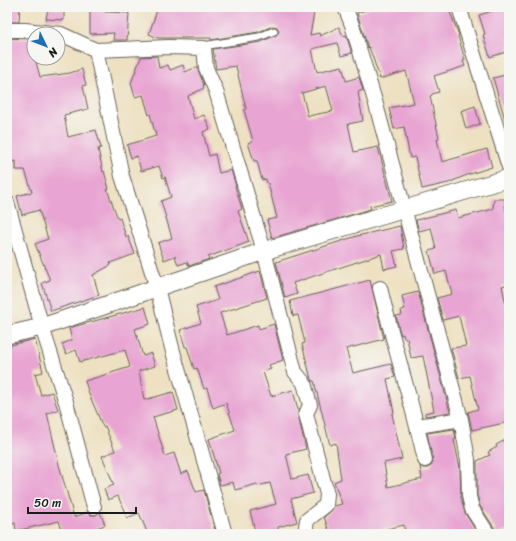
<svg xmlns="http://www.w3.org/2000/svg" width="516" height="541" font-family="Sriracha,sans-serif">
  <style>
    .building { fill: #e8a4d2; fill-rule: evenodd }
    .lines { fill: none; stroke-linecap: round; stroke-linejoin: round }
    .service-casing { stroke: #666156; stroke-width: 9 }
    .minor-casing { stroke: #666156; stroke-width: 16 }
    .tertiary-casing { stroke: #666156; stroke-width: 19 }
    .service { stroke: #fff; stroke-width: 7 }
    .minor { stroke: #fff; stroke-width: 14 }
    .tertiary { stroke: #fff; stroke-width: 17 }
  </style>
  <rect width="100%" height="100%" fill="#f6f6f2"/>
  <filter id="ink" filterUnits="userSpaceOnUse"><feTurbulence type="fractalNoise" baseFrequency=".025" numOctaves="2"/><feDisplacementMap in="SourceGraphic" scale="8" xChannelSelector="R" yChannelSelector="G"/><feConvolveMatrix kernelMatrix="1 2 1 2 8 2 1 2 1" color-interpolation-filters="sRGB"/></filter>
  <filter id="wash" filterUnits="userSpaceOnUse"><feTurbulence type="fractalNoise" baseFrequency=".012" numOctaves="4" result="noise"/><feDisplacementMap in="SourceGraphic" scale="16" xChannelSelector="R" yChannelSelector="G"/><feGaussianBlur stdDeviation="0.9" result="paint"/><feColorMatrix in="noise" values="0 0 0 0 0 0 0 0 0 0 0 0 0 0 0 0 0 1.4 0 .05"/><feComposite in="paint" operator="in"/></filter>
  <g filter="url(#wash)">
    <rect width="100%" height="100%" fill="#eee1c2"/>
    <g id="blocks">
      <path class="building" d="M7,7H20L19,22H7Z
        M90,7H105V12L129,13L127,40H113L114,33L90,34Z
        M158,7H315L310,35L319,33L320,36L339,27L343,36L346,35L352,53L341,56L337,43L312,49L317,72L342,66L346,81L359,77L363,90L358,92L363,121L348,124L354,152L378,147L392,201L370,206L371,209L272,238L267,220L277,218L268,183H267L266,179L262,180L257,161H254L248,143L253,141L244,110L246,109L236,66L216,69L213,49L261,42L276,35L279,32L278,29L277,27L273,26L258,32L211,40V38H158L149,34ZM326,86L333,111L308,116L302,93Z
        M374,7H448L459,35L458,36L465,60L463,61L465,66L434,76L439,92L432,94V95L430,96L439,138L437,139L442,162L487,149L492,167L467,175L448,183L422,189L415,157L410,158L404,127L394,129L389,108L414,103L406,71L380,79L373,58L369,47L368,48L357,13Z
        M505,7H509V51L490,57L483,35L485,34L479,15Z
        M48,8L64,9V20L46,19Z
        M7,38L30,39L40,77L70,73L82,69L86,85L83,86L88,109L64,115L68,137L96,130L101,148L98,149L103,172L104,171L109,189H107L118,219L120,218L126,237L128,236L135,254L110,263L111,265L93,275L99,295L51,311L42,283L50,280L35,244L48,239L39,210L22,215L17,196L32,192L25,170H16V161L7,163Z
        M157,56L159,68L168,65L170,70L183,65L185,72L197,67L204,85H203L204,88L188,96L194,119L204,115L210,129L203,132L209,156L215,154L219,173L231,170L236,186H235L242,209L238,211L249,242L208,257L209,259L189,266L187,262L178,265L175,256L164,260L158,243L172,238L161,201L171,197L165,177L163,178L159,166L141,171L137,156L131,158L127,145L156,136L150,114L149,115L143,95L135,97L131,83L141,57Z
        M509,74V122L506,123L493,78Z
        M475,106L480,124L466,129L461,111Z
        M494,199H505V206L509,228V284L502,286L509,320V422L472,430L468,412L478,409L470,376L459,378L451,348L466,346L459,316L443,320L437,298L452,294L446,271L435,274L429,251L436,249L431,228L419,231L416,220L456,210L458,218L493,209Z
        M400,226L404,249L393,251L397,266L384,269L381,254L293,283L297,294L285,298L276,262L357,236Z
        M260,271L267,298L220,313L227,335L258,325L259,329L274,324L283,360L269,365L271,369L263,372L271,396L293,390L298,410V416L306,449L286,454L292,479L308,475L313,493L291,499L297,522L278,527L279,534H259L258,530L255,531L250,511L276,504L270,483L257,486V484L235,490L233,482L220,485L217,474L219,473L209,439L235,430L226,403L213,408L207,388L204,389L197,368L194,369L187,347H185L180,330L201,323L196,307L218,300L214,287Z
        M370,280L384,339L346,349L353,373L391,364L392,367L395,377L387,379L394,413L392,414L402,459L384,463L388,487L422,479L420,466L423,468H427L431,466L433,462L427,433L454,429L456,439L454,440L460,468L461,498L465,513L478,534H405L404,525L378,531L369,534H330L324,517L331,511L334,506L342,504L334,482L341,479L336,443L330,445L314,381H312L311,379L302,344L305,343L298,315L293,316L290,301Z
        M418,292L450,412L425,416V413L434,411L423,356L411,358L407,338H404L403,334L401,335L399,329L396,316L402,315L401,310L405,309L402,296Z
        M145,307L150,324L135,329L143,356L151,353L155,366L139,371L144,400L173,392L178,410L153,417L165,456L174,453L181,474L188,471L196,492L204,490L216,534H148L139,513L127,518L118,496L108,500L104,489L114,485L102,456L115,451L105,426L103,427L89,394L85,381L130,367L125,350L80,362L76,350L66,354L62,344L72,340L69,328Z
        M35,339L43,372L35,374L41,395L52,392L58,410L47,413L59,465L74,517L88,512L91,515H96L100,512L105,525L80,534H63L59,521L16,531L15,523L7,525V346Z
        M509,438V529L496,534L495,529L480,506L477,495V461L490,455L488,452L497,447L496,445Z"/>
    </g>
  </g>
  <g filter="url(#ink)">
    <use href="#blocks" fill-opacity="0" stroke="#666156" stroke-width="1"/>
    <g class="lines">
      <defs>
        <path id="service" d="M204,48L209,45L259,37L274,31"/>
        <path id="minor" d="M345,7L352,25L375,101L461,419L468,460L469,496L472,509L488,534
          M459,7L509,167
          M7,30H25L61,34L96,50L169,47L204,48L206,68L216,91L264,251L295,372L304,383L310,405L306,414L327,494L326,505L307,520L305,534
          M96,50L122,176L157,288L172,348L225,534
          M7,202L42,327L66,402L94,507
          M380,288C394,346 412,402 425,460
          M418,426L461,419"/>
        <path id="tertiary" d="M7,335L42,327L264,251L509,178"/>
      </defs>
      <use href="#service" class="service-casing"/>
      <use href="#minor" class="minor-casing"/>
      <use href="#tertiary" class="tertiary-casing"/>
      <use href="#service" class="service"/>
      <use href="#minor" class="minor"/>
      <use href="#tertiary" class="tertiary"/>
    </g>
  </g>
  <rect width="516" height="541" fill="none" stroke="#f6f6f2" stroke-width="24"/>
  <g transform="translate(46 46) rotate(133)"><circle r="19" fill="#f6f6f2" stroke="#9f9f9c"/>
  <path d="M0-3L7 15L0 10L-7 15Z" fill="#1f6fb2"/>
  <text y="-6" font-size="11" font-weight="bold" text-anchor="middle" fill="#1c1c1c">N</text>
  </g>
  <path d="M28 507v6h108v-6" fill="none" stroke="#1c1c1c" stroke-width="2"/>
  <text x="34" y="507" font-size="12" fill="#1c1c1c" stroke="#f6f6f2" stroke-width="3" paint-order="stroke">50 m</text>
</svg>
